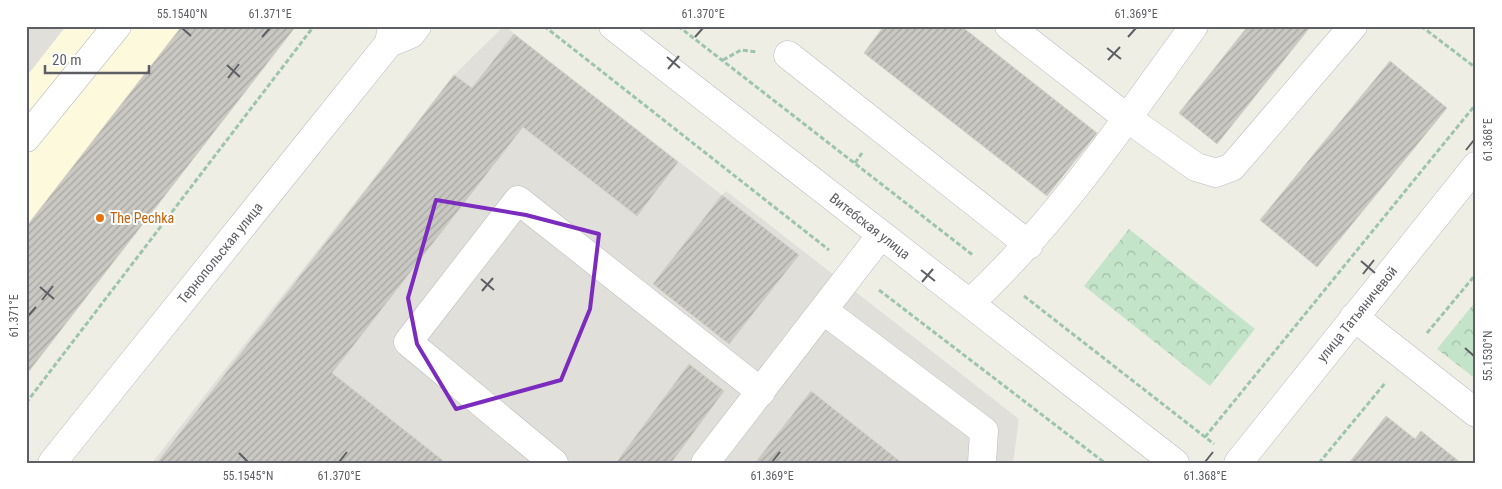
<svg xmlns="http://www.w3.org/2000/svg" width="1502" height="489" font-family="'Roboto Condensed',sans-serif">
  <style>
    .commercial { fill: #fcf9dd }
    .industrial { fill: #e0dfd9 }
    .park { fill: url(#park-crowns) }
    .building { fill: url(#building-hatch); stroke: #d3d0c4 }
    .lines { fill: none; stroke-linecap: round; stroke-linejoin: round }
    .minor-casing { stroke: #babbc0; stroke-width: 29 }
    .path { stroke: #9dc4ae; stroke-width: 3; stroke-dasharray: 5 2.5; stroke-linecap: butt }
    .minor { stroke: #fff; stroke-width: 28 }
    .marked { fill: none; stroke: #7b2cbf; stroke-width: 4; stroke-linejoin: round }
    .ticks { fill: none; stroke: #5d5f65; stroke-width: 2 }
    .food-dot { fill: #e8710a; stroke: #fff; stroke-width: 2 }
    .labels { text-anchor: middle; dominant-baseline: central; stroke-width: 4; stroke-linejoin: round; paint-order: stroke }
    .food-label { font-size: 14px; fill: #c56008; stroke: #fff; text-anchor: start }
    .street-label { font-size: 14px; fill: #5d5f65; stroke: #fff }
    .neatline { fill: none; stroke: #5d5f65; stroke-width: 2 }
    .ticks-label { font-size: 12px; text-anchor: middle; fill: #5d5f65 }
  </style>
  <defs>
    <pattern id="park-crowns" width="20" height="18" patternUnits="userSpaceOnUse" patternTransform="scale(1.25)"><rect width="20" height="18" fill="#c3e4c8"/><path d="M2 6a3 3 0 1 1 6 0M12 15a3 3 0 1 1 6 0" fill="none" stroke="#a2bca6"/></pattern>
    <pattern id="building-hatch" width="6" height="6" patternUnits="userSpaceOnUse" patternTransform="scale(1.25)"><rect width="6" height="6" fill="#cac8c2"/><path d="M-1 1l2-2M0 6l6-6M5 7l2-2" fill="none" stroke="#a7a6a1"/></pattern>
  </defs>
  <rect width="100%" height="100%" fill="#eeeee5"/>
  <path class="commercial" d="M66,26H292L26,371V77Z"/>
  <path class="industrial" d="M26,26H66L26,77Z
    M504,26H507L514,34L722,195L726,191L1019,419L1013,463H152L454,75Z"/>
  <path class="park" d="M1129,229L1255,329L1210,386L1084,286Z
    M1476,301V379L1437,349Z"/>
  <path class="building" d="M182,26H296L26,375V227Z
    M884,26H961L1097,133L1047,196L864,53Z
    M1248,26H1311L1217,144L1179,113Z
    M514,34L678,162L637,216L523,127L332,373L446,463H157L454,75L472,88Z
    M1390,61L1447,108L1317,267L1260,220Z
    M722,195L799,255L729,344L653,284Z
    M689,364L724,391L671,463H616Z
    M811,391L902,463H755Z
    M1386,416L1415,439L1421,431L1461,463H1349Z"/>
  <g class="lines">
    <defs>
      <path id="minor" d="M613,26L1175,463
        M1009,26L1127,118L1196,167L1216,173L1232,167L1353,26
        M389,43L411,34L417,26
        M788,55L1029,245
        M26,138L117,26
        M970,303C1057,222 1124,122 1194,26
        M823,310L984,431L982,463
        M1354,317L1476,413
        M52,463L389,43L392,26
        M554,463L408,342L518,200L761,392
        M705,463L881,235
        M1238,463L1476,166"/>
    </defs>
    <use href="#minor" class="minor-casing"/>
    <path class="path" d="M544,26L829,250
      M678,26L974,256
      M1421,26L1476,68
      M723,60L741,50L757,52
      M855,163L862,153
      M879,290L1105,463
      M1024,296L1214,444
      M1427,333L1476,274
      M26,403L314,26
      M1205,437L1476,104
      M1319,463L1386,382"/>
    <use href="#minor" class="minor"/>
  </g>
  <path class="marked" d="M436,200L526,215L599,234L590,309L561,380L456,409L417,344L408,298Z"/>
  <path class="ticks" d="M182,28L191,36M262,37L270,28M695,37L703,28M1128,37L1136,28M1107,48L1121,59M667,57L680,68M1108,60L1120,47M227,65L240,77M668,69L679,56M228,78L239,64M1466,150L1474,140M1361,261L1375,273M921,270L935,281M1363,274L1374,260M481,279L494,290M922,282L933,269M40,287L54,299M482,291L493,278M42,300L53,286M28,316L36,307M1465,348L1474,356M239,453L248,462M339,462L347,452M772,462L780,452M1205,462L1213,452"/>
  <circle class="food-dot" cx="100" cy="218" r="5"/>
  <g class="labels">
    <g class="food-label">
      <text x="110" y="218">The Pechka</text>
    </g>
    <g class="street-label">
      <text transform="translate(870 226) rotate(38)">Витебская улица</text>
      <text transform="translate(220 253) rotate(-51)">Тернопольская улица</text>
      <text transform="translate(1357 314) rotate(-51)">улица Татьяничевой</text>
    </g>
  </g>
  <rect width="1502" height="489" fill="none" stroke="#ffffff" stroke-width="55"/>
  <path d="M45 65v8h104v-8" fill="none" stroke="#5d5f65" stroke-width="2.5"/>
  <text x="52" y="65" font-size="15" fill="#5d5f65" stroke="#ffffff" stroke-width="4" paint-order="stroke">20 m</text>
  <rect x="28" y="28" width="1446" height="434" class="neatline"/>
  <g class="ticks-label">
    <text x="182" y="18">55.1540°N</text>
    <text x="270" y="18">61.371°E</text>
    <text x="703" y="18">61.370°E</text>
    <text x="1136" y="18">61.369°E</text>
    <text transform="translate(1488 140) rotate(-90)" y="4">61.368°E</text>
    <text transform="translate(14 316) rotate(-90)" y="4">61.371°E</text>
    <text transform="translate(1488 356) rotate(-90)" y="4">55.1530°N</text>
    <text x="248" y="480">55.1545°N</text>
    <text x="339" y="480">61.370°E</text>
    <text x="772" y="480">61.369°E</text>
    <text x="1205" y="480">61.368°E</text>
  </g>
</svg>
